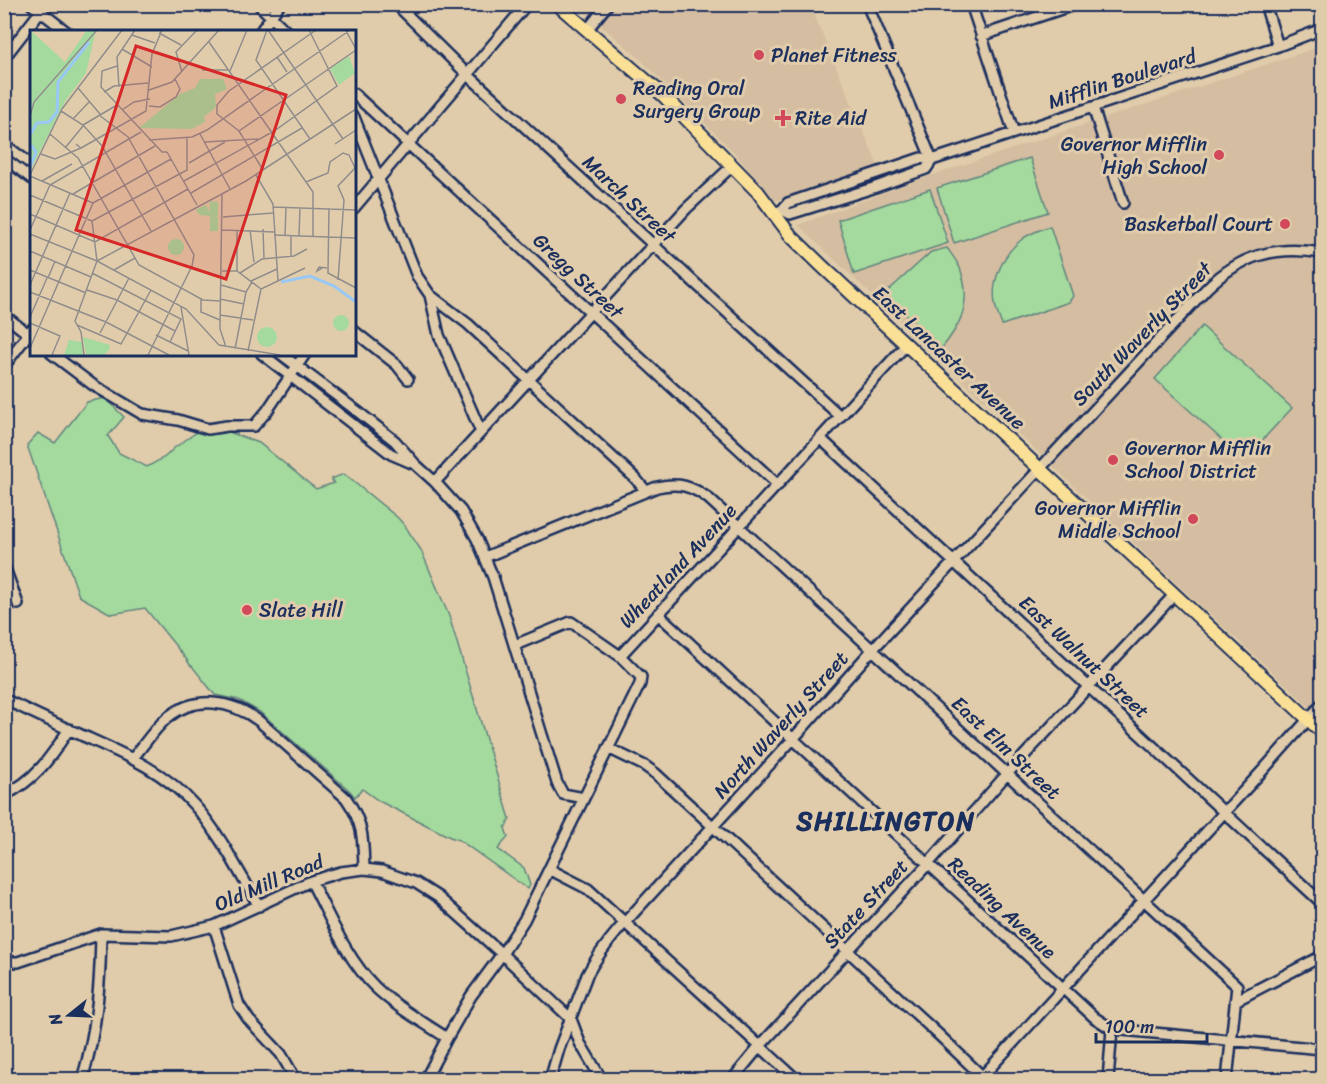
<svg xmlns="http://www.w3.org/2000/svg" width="1327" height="1084" font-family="Sriracha,sans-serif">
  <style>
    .built { fill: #d4bda0 }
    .green { fill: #a4da9d; stroke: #60847e; stroke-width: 1.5 }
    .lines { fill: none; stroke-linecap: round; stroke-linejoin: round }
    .minor-casing { stroke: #1b2f5e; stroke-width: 14 }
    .major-casing { stroke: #1b2f5e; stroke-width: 16 }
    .minor { stroke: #e0ccaa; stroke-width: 9 }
    .major { stroke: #fadf96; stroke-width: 12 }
    .poi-dot { fill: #d1495b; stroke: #e0ccaa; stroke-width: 2 }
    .labels { text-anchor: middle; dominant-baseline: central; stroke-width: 6; stroke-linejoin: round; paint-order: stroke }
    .poi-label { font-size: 20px; fill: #1b2f5e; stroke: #e0ccaa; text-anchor: start }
    .street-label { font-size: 20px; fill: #1b2f5e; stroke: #e0ccaa }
    .district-label { font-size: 26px; font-weight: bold; letter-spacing: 1.5px; fill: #1b2f5e; stroke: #e0ccaa }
    .inset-river { fill: none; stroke: #9ac8f5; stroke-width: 3 }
    .inset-road { fill: none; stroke: #918d8c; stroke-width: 1.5 }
    .view { fill: #d62828; fill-opacity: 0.15; stroke: #d62828; stroke-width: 3 }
    .inset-edge { fill: none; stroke: #1b2f5e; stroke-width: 3 }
  </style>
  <rect width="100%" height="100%" fill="#e0ccaa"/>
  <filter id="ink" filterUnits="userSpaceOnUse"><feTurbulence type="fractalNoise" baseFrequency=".0167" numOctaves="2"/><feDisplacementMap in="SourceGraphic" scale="12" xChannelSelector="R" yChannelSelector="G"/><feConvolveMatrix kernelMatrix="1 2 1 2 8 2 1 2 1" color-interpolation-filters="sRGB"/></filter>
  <g filter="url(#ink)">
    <path class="built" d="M576,5H810L878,166L775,201L733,151L635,54Z
      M1322,46V694L1310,707L1174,581L798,225L918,180Z"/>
    <path class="green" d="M1030,158L1048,212L954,243L937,188Z
      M930,189L948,243L854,274L838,220Z
      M1050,226L1073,296L1069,302L1002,325C999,318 996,310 995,303C991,281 1003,254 1021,240C1029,233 1040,230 1050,226Z
      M947,248C952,255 957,261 960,268C962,273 963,278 964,282C969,309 958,328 942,348L888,298V291L931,252Z
      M1202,326L1292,408L1244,460L1155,379Z
      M105,398L124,417L108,436L119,453L147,467L165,457L174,448L197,432H229L259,443L316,489L334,483L331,479L344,474L398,518L405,526L421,550L449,616L510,819L505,828L508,837L498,849L524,868L530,885L528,889L459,840L450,837L379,801L362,789L355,797L349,790L260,712L239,700L215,695L192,666L190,665L187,660L145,608L111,614L79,596L27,445L38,433L55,443L87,402Z"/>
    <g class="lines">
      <defs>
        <path id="minor" d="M31,4L67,32
          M258,4L287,32
          M396,4L467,74L840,416
          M867,4L932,160
          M971,4L1014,133
          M1265,4L1278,46
          M587,30L608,4
          M260,32L280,4
          M981,36L1076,4
          M4,58L46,4
          M354,94L778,485
          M1093,107L1123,203
          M354,117L417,276L430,295L439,335L481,432
          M4,144L32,165
          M4,158L32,179
          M354,208L527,4
          M782,210L788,203L921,158L932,160L1278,46L1322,29
          M779,211L782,210L790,214L873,188L926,169L932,160
          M430,295L468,324L635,478L646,491
          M4,315L32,337
          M354,331L397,365L408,379
          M52,354L93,385L142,414L178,420L208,429L227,426H254L267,411L305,354
          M262,354L391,454L412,463
          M281,354L357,411L395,441L415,464L435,482L461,511L477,539L493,577L557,783L563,794L584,798
          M4,366L32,329
          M820,438L1322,903
          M435,482L686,209L732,166
          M485,557L657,487C679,482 692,486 709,499L1237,986L1227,1080
          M4,566L18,604
          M658,614L1095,1018L1112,1029L1322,1049
          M620,656L906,345
          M4,699C29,711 54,723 79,734C121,753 164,770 195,806C221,835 239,873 259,906
          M608,748L645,766L656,774L939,1035L986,1080
          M133,758C144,745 154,729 167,718C195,695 231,700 259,721L346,798C364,824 363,839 364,869
          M4,795C35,781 51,757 69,729
          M549,869L588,889L797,1080
          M311,881C330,917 346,958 375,987C396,1007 423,1022 447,1038
          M214,926L239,1005L249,1020L281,1054L296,1080
          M4,962H18L101,934L171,936L214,926L311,881L341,872L364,869L382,871L416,883L438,897L502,954L571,1019L580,1043L602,1080
          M1235,1001L1322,956
          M82,1080C97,1029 100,987 101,934
          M425,1080L447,1038L471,996L502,954L524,920L640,684L641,677L620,656L571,622L515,645
          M550,1080L559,1049L587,975C596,958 607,943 619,929L793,739L873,649L1207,288C1241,255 1276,245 1322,253
          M732,1080L760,1046L928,864L1007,774L1174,595
          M979,1080L1264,769L1322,704
          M1108,1080L1112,1029"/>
        <path id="major" d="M557,4L664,96L758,192L791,236L822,266L1322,732"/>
      </defs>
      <use href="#minor" class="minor-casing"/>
      <use href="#major" class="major-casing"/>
      <use href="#minor" class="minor"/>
      <use href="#major" class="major"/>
    </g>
  </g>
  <g class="poi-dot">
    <circle cx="759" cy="55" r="6"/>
    <circle cx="621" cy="99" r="6"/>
    <path d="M780 109h6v6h6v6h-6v6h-6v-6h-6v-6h6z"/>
    <circle cx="1219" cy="155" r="6"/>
    <circle cx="1285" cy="224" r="6"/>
    <circle cx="1113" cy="460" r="6"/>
    <circle cx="1193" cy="519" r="6"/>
    <circle cx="247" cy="610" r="6"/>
  </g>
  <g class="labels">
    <g class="poi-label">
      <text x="771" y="55">Planet Fitness</text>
      <text x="633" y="88">Reading Oral<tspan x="633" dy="23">Surgery Group</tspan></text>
      <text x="795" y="118">Rite Aid</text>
      <text x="1207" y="144" text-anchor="end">Governor Mifflin<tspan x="1207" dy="23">High School</tspan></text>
      <text x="1273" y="224" text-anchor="end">Basketball Court</text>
      <text x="1125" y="448">Governor Mifflin<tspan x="1125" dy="23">School District</tspan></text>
      <text x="1181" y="508" text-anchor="end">Governor Mifflin<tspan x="1181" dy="23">Middle School</tspan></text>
      <text x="259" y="610">Slate Hill</text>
    </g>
    <g class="street-label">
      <text transform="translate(1122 79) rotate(-18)">Mifflin Boulevard</text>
      <text transform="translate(629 199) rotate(43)">March Street</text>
      <text transform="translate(578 276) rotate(43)">Gregg Street</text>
      <text transform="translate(1142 334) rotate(-46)">South Waverly Street</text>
      <text transform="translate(949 358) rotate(43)">East Lancaster Avenue</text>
      <text transform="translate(678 566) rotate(-47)">Wheatland Avenue</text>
      <text transform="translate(1084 657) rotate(43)">East Walnut Street</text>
      <text transform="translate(781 725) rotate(-48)">North Waverly Street</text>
      <text transform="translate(1006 748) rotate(43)">East Elm Street</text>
      <text transform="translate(269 883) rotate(-23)">Old Mill Road</text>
      <text transform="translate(866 904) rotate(-47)">State Street</text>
      <text transform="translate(1002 908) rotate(43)">Reading Avenue</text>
    </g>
    <g class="district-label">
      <text x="886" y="821">SHILLINGTON</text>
    </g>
  </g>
  <g transform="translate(30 30)">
    <rect width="326" height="326" fill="#e0ccaa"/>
    <path d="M0,0L35,32L57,0H66L56,43L36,70L0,141ZM319,26L325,43L309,55L300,39ZM170,49H193L197,59L185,64L186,77L174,87L175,92L161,99L109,98L150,64L165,58ZM180,171L188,172V186H183L188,187V201H180V186L170,185L165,180L176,175L179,182ZM138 217a8 8 0 1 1 16 0a8 8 0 1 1-16 0ZM303 293a8 8 0 1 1 16 0a8 8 0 1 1-16 0ZM227 307a10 10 0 1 1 20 0a10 10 0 1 1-20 0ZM53,307L80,315L79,320L74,325H56ZM39,310L52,312L53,325H34Z" fill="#a4da9d"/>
    <path class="inset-river" d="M0,105L7,93L19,92L27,82L28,52L59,12M0,114L6,122L0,137M251,252L280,246L304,256L326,272"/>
    <path class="inset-road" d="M237,0L226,30L280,109M238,0L313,109M316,1L326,19M129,3L151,15M102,5L125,13M179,12L283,162V206M92,19L122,37M247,27L257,42M87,36L72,41L71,57L132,122H137M172,40H198M200,41L217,0M152,42L146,22L167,0M89,57L87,27L105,0M48,58L70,84M119,60L142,52L189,0M74,62L84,56L118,53M119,76L130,77L146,67L150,59L145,49M92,80L104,72L120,69M31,81L53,95L72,116L121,201M69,85L98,107L164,225L162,236L118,325M0,86L4,72L67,0M43,89L59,72M53,95L87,75M209,101L326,20M20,104L48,128L109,235L173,270L190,271M170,104L200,159M119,110L162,107L177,100L320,0M175,112L228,109M46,114L51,118L116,81L122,24L132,0M305,114L326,100M35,118L53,96M137,122L167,175M11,124L25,129L51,118M159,133L195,112M233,140L209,101L187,84V75L199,61L286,0M0,145L32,79L92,0M226,145L243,174L248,251M0,146L63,173M12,151L42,134M154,151L244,101L307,56L279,0M276,152L298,143L300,132L313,123L319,125L325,138L308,156L314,170L308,250M161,163L272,98M43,164L125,116M192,164L190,299L196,317M0,165L62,191M63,173L141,129M243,177L326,180M299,178L298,243L326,258M0,184L65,212L158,159M193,187L243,183M62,191L157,140V107M233,199L234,228M0,200L20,155L111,102M192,200L244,202M207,200V241M220,200L224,232M0,204L67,231L156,279L189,315L250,325M244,205L298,207M255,206L256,177M269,206L270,178M298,207L326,208M0,221L61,247M261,227V206M67,231L216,151L326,79M292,238L287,241L289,237L297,238M0,240L56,263M84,240L105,228M192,241H207L231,259M62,243L151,289L140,312M210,243L232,229L264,226L277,219M18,248L25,231M221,251L247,239M0,255L40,163M191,255L216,262M57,260L87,270L145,301M0,262L76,292L139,325M171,268V282L190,290M190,269L214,274M151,277L159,325M190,285L223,290M0,287L17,248M0,293L30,306L22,325M47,295L91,314L121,260M70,303L99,248M126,305L158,321M0,318L63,173M205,319L216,262L222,252M218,321L231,259L275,238M54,325L51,302L45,291L67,231L62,191"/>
    <path class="view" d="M106,16L256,65L196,249L46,200Z"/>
    <rect width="326" height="326" class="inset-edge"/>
  </g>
  <rect width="1327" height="1084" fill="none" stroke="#e0ccaa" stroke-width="24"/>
  <rect x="12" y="12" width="1303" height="1060" fill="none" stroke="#1b2f5e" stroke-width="2" filter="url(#ink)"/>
  <g transform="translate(69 1015) rotate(252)" stroke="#e0ccaa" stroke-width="4.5" paint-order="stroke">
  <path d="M0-4.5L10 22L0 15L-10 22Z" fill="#1b2f5e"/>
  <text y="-9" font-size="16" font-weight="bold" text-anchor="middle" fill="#1b2f5e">N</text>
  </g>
  <path d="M1096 1033v9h111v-9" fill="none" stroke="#1b2f5e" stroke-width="3"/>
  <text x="1105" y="1033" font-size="18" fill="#1b2f5e" stroke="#e0ccaa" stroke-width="4.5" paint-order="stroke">100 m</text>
</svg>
